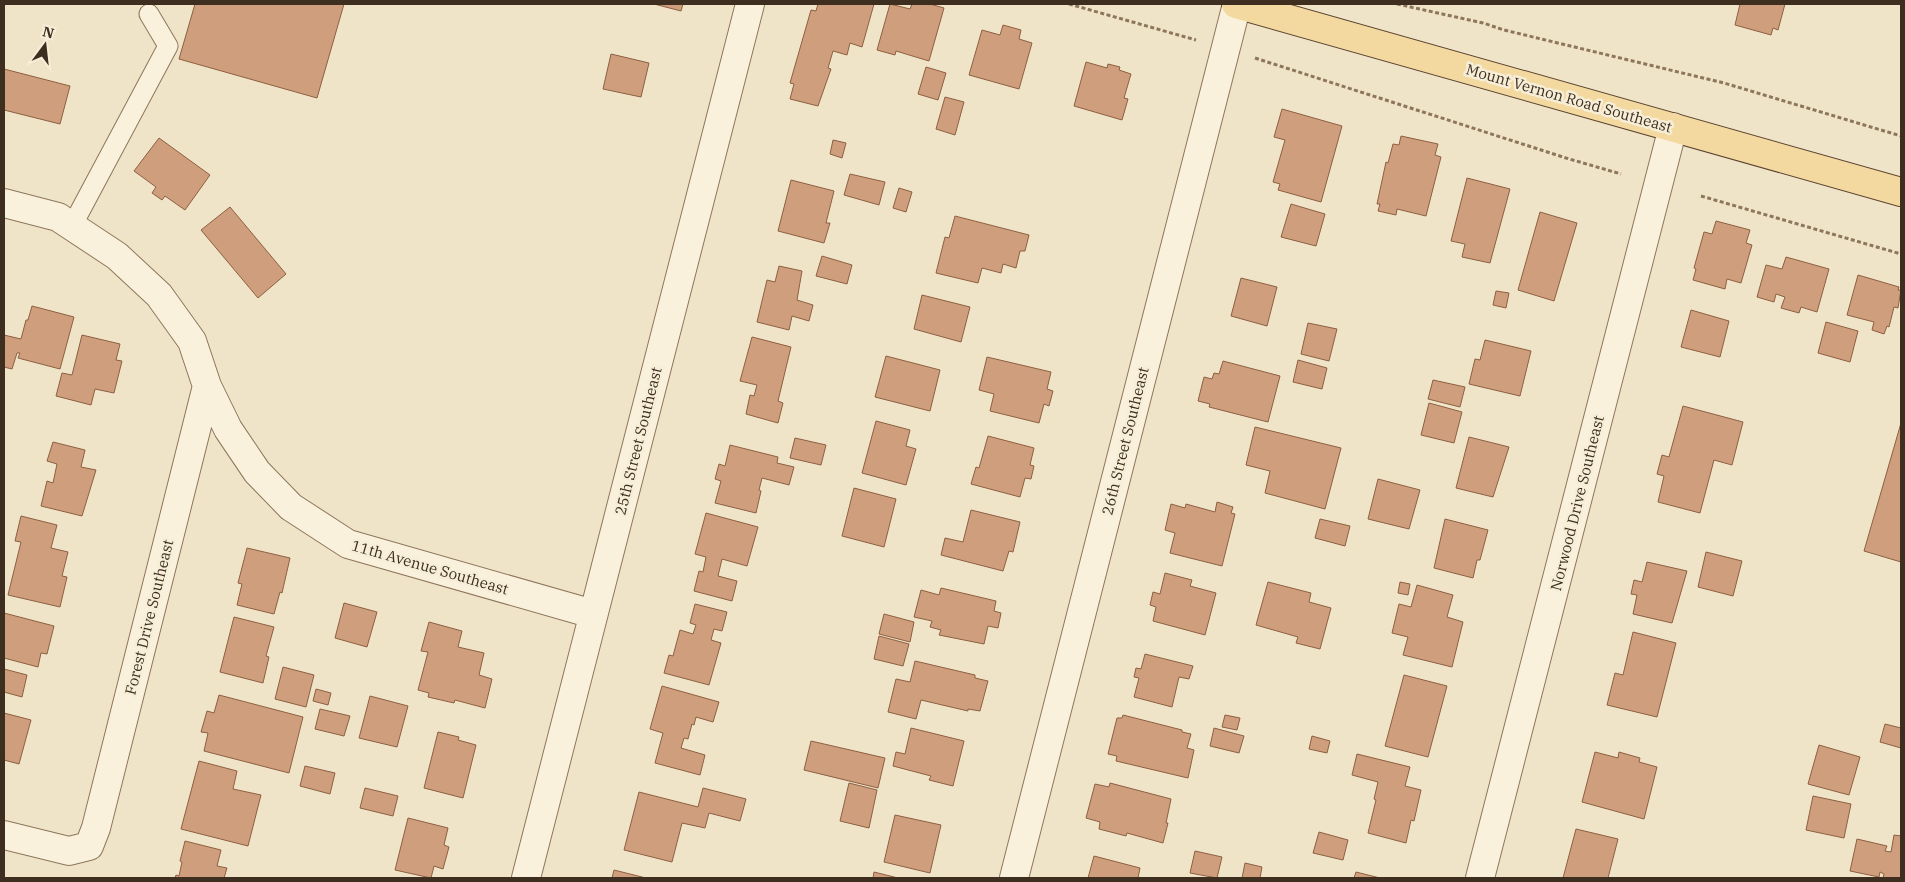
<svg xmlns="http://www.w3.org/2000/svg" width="1905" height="882" font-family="'IBM Plex Serif',serif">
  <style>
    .building { fill: #cf9f7d; stroke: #8d5f41 }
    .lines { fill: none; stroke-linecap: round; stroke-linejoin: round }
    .service-casing { stroke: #8d765c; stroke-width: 21 }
    .minor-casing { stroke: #8d765c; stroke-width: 30 }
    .primary-casing { stroke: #5b4430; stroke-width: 30 }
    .path { stroke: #8d765c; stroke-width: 3; stroke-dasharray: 4 2.5; stroke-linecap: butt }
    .service { stroke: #faf1dc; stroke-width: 19 }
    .minor { stroke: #faf1dc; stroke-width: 28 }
    .primary { stroke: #f3d9a0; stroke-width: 28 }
    .labels { text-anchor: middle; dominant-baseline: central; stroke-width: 5; stroke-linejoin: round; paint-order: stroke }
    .street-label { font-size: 15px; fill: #3d2e20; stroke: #f7eed8 }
  </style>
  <rect width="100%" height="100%" fill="#f0e4c8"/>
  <path class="building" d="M195,4H344L317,98L179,59Z
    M654,4H683L681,11Z
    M818,4H874L862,47L850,43L847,55L833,51L828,68L831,69L818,106L790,99L794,84L790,83L811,10L816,11Z
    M890,4L910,9L912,4H930L944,8L929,61L896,51L895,55L877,50Z
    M1740,4H1785L1778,30L1773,28L1771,35L1735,25Z
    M1003,25L1021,30L1019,39L1032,43L1019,89L969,75L982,30L1000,35Z
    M611,54L649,63L641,97L603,89Z
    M1086,62L1107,68L1108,64L1120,67L1119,70L1131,74L1124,98L1128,99L1122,120L1074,106Z
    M926,67L946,73L938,100L918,94Z
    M4,69L70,86L60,124L4,110Z
    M945,97L964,102L955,135L936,129Z
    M1282,109L1342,126L1321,202L1278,190L1280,184L1273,182L1285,140L1274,137Z
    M1401,136L1438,144L1435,155L1441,157L1426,216L1397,209L1396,215L1378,211L1380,204H1377L1386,162L1388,163L1393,144L1399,145Z
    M159,138L210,175L185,210L165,196L162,200L152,193L156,187L134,171Z
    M833,140L846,143L842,158L830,154Z
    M850,174L885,182L879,205L844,195Z
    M1467,178L1510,189L1490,263L1462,257L1465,244L1451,241Z
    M791,180L834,191L826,223H830L824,243L778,231Z
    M899,188L912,192L906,212L893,208Z
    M1291,204L1325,214L1316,246L1281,237Z
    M230,207L286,274L258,298L201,230Z
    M1540,212L1577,223L1554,301L1518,290Z
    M955,216L1029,235L1025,251H1020L1016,268L1003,264L1001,273L982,268L978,283L936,273L945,237L949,238Z
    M1716,221L1750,230L1746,243L1752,245L1741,283L1727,279L1725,289L1693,280L1696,269L1694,268L1704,232L1712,234Z
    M822,256L852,265L847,284L816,276Z
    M1786,257L1829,269L1817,312L1801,307L1799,313L1781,308L1785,297L1776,294L1774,302L1757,297L1766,265L1782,269Z
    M779,266L802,271L797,300L813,305L809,321L792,316L789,330L757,322L767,280L775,282Z
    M1858,275L1899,287L1898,290H1901L1898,308L1894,307L1889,327L1887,326L1884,334L1872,330L1874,322L1847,315Z
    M1241,278L1277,287L1267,326L1231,316Z
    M1496,291L1509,293L1506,308L1493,305Z
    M922,295L970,307L961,342L914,329Z
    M32,306L74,317L60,369L18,358L20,353H17L12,369L4,367V335L21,339L26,320H28Z
    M1691,310L1729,321L1720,357L1681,347Z
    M1826,322L1858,331L1850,362L1818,353Z
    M1308,323L1337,329L1329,361L1301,354Z
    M82,335L120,344L116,360L122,361L114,393L95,389L91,405L56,396L62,373L72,375Z
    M752,337L791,347L778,401L783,403L778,423L746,414L750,395L754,396L757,385L740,381Z
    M1485,340L1531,351L1520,396L1469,384L1475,359L1480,360Z
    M886,356L940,370L930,411L875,397Z
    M987,357L1051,372L1047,389L1053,391L1049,406L1044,404L1039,423L990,411L994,394L979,390Z
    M1298,360L1327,368L1322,389L1293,382Z
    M1223,361L1280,376L1268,422L1209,407L1210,404L1198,401L1204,377L1212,379L1214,373L1219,374Z
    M1433,380L1465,387L1460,407L1428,399Z
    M1429,403L1462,412L1454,443L1421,435Z
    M1683,406L1743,422L1732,465L1714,460L1700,513L1658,502L1664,476L1657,474L1662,455L1669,457Z
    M876,421L910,430L906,446L916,449L906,485L862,473Z
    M1901,423V562L1864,551Z
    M1255,427L1341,448L1325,509L1265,493L1270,471L1246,465Z
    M988,436L1034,448L1030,465L1034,466L1031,479L1025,478L1020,497L971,484L976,467L979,468Z
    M1469,437L1509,447L1493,497L1456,488Z
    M795,438L826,445L821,465L790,458Z
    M53,442L85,450L81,467L96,470L82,516L41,506L47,481L53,483L57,464L47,461Z
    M730,445L778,457L777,463L794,467L789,485L762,478L759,490L761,491L756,513L715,503L721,481L715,479L719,464L725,466Z
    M1378,479L1420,490L1409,529L1368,519Z
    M854,488L896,499L884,547L842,536Z
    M1217,502L1233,507L1231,513L1235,514L1222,566L1170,553L1175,533L1165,530L1171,504L1185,508L1186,504L1215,512Z
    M971,510L1020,522L1013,552L1009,551L1003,571L941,555L945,538L963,542Z
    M706,513L758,527L747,566L722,559L718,576L737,581L732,601L694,591L699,571L703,572L706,557L695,554Z
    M21,516L57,525L51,548L68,552L62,576L67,577L60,607L8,595L21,542L15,541Z
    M1320,519L1350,526L1345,546L1315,538Z
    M1445,519L1488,530L1480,560H1477L1473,578L1434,568Z
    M247,548L290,558L282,593L280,592L274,614L237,605L242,584L238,583Z
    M1706,552L1742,561L1733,596L1698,587Z
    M1647,562L1687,571L1672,623L1633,614L1637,595L1631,594L1634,580L1642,582Z
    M1165,573L1192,580L1190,586L1216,593L1205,635L1153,621L1156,607L1150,605L1153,592L1160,594Z
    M1268,582L1311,593L1309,602L1331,608L1320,649L1296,643L1298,637L1256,625Z
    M1400,582L1410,584L1408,595L1398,593Z
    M1417,585L1453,595L1447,617L1463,622L1452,667L1403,655L1408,637L1392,633L1399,604L1411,607Z
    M941,588L996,601L994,611L1001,613L998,628L988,626L984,644L939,635L941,630L930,627L932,621L914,617L921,590L939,595Z
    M344,603L377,612L367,647L335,638Z
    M695,604L727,612L722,631L714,629L711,640L721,643L709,685L664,673L669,655L673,656L680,630L693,634L696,625L690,623Z
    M4,613L54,626L47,654L41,653L38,667L4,658Z
    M884,614L914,622L910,642L879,634Z
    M234,617L274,627L266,656L269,657L263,683L220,672Z
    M429,622L462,631L458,647L484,653L479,675L492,679L485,708L455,700L454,703L428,697L429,693L418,690L428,652L421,651Z
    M1633,632L1676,643L1657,717L1607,705L1615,673L1623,675Z
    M879,636L909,644L903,666L874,659Z
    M1145,654L1193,666L1189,679L1179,677L1172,707L1134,697L1139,678L1134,677L1136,668L1141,669Z
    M915,661L975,675V678L988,681L980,711L968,709V711L921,700L916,719L888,712L896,679L910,682Z
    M283,667L314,675L306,707L275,699Z
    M4,669L27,675L22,697L4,692Z
    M1404,675L1447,686L1428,757L1385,746Z
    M662,686L719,702L713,722L696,717L694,725L692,724L688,739L684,738L681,748L705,755L700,775L655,763L663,733L650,729Z
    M316,689L331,693L328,705L313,701Z
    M219,695L303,717L289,773L204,751L208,733L201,732L207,711L214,713Z
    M370,696L408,706L397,747L359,738Z
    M320,709L350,716L344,736L315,729Z
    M4,713L31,720L19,764L4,760Z
    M1123,715L1182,730V732L1191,734L1187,748L1194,750L1188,778L1116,761L1117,756L1108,754L1117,718H1122Z
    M1225,715L1240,718L1237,730L1222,727Z
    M1885,724L1901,728V748L1880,742Z
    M911,728L964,741L953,786L929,780L931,776L893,766L896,752L905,754Z
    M1214,728L1244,736L1239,753L1210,746Z
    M438,732L459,737L458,740L476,745L463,798L424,788Z
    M1312,736L1330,741L1327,753L1309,749Z
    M811,741L885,758L878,788L804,770Z
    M1819,745L1860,757L1849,795L1808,784Z
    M1595,752L1618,758L1619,752L1640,758L1639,762L1657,767L1644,819L1582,802Z
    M1357,754L1410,767L1405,786L1421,790L1414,821L1411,820L1406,843L1368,833L1376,800L1374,799L1378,782L1352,775Z
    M199,761L237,771L233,789L261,795L248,846L181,829Z
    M305,766L335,773L330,794L300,786Z
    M849,783L877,790L869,828L840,821Z
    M1110,783L1171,799L1166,823H1168L1163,843L1127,833L1126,836L1099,829L1100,822L1086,818L1095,784L1109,787Z
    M365,788L398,796L393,816L360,808Z
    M703,788L746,799L740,821L709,813L705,828L682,823L672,862L624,850L639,792L698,807Z
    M1813,796L1851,804L1844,838L1806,830Z
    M895,815L941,825L930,873L884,862Z
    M408,818L448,828L444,845L449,847L443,869L434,866L431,878L395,870Z
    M1576,829L1618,839L1608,878H1563Z
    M1319,832L1348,840L1343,860L1313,853Z
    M1894,835L1901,836V878H1883L1884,874L1880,872L1879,877L1850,871L1857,839L1887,846L1885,851L1891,852Z
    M185,841L221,850L217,866L227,868L224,878H175L176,875L179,876L182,862L180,861Z
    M1195,851L1222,857L1217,878L1190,873Z
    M1094,856L1140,868L1138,878H1088Z
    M1245,863L1262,867L1260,878H1242Z
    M614,870L646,878H612Z
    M874,872L898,878H873Z
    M1356,872L1380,878H1354Z"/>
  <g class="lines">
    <defs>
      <path id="service" d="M72,226L168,46L149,14"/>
      <path id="minor" d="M4,203L58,217L117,256L159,295L192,341L207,386L228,429L257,472L291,507L348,544L593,614
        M4,835L69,851L89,846L96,828L207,386
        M526,878L750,4
        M1014,878L1237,4
        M1480,878L1673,127"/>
      <path id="primary" d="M1236,4L1901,192"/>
    </defs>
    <use href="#service" class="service-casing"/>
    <use href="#minor" class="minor-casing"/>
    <use href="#primary" class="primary-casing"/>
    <path class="path" d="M1069,4L1196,40
      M1397,4L1483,23L1504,30L1724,83L1901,136
      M1255,58L1566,158L1621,174
      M1701,196L1901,254"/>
    <use href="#service" class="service"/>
    <use href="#minor" class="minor"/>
    <use href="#primary" class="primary"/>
  </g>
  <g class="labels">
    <g class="street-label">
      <text transform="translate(1569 98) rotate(16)">Mount Vernon Road Southeast</text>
      <text transform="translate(638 441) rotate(-76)">25th Street Southeast</text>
      <text transform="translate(1125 441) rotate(-76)">26th Street Southeast</text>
      <text transform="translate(1577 503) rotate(-76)">Norwood Drive Southeast</text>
      <text transform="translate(430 567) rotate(16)">11th Avenue Southeast</text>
      <text transform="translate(149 617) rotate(-76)">Forest Drive Southeast</text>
    </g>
  </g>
  <rect width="1905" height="882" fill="none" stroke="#3d2e20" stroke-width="10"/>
  <g transform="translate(45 45) rotate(15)" stroke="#f7eed8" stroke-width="4" paint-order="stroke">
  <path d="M0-4L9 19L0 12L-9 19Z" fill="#3d2e20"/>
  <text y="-8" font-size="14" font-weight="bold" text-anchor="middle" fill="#3d2e20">N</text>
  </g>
</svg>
